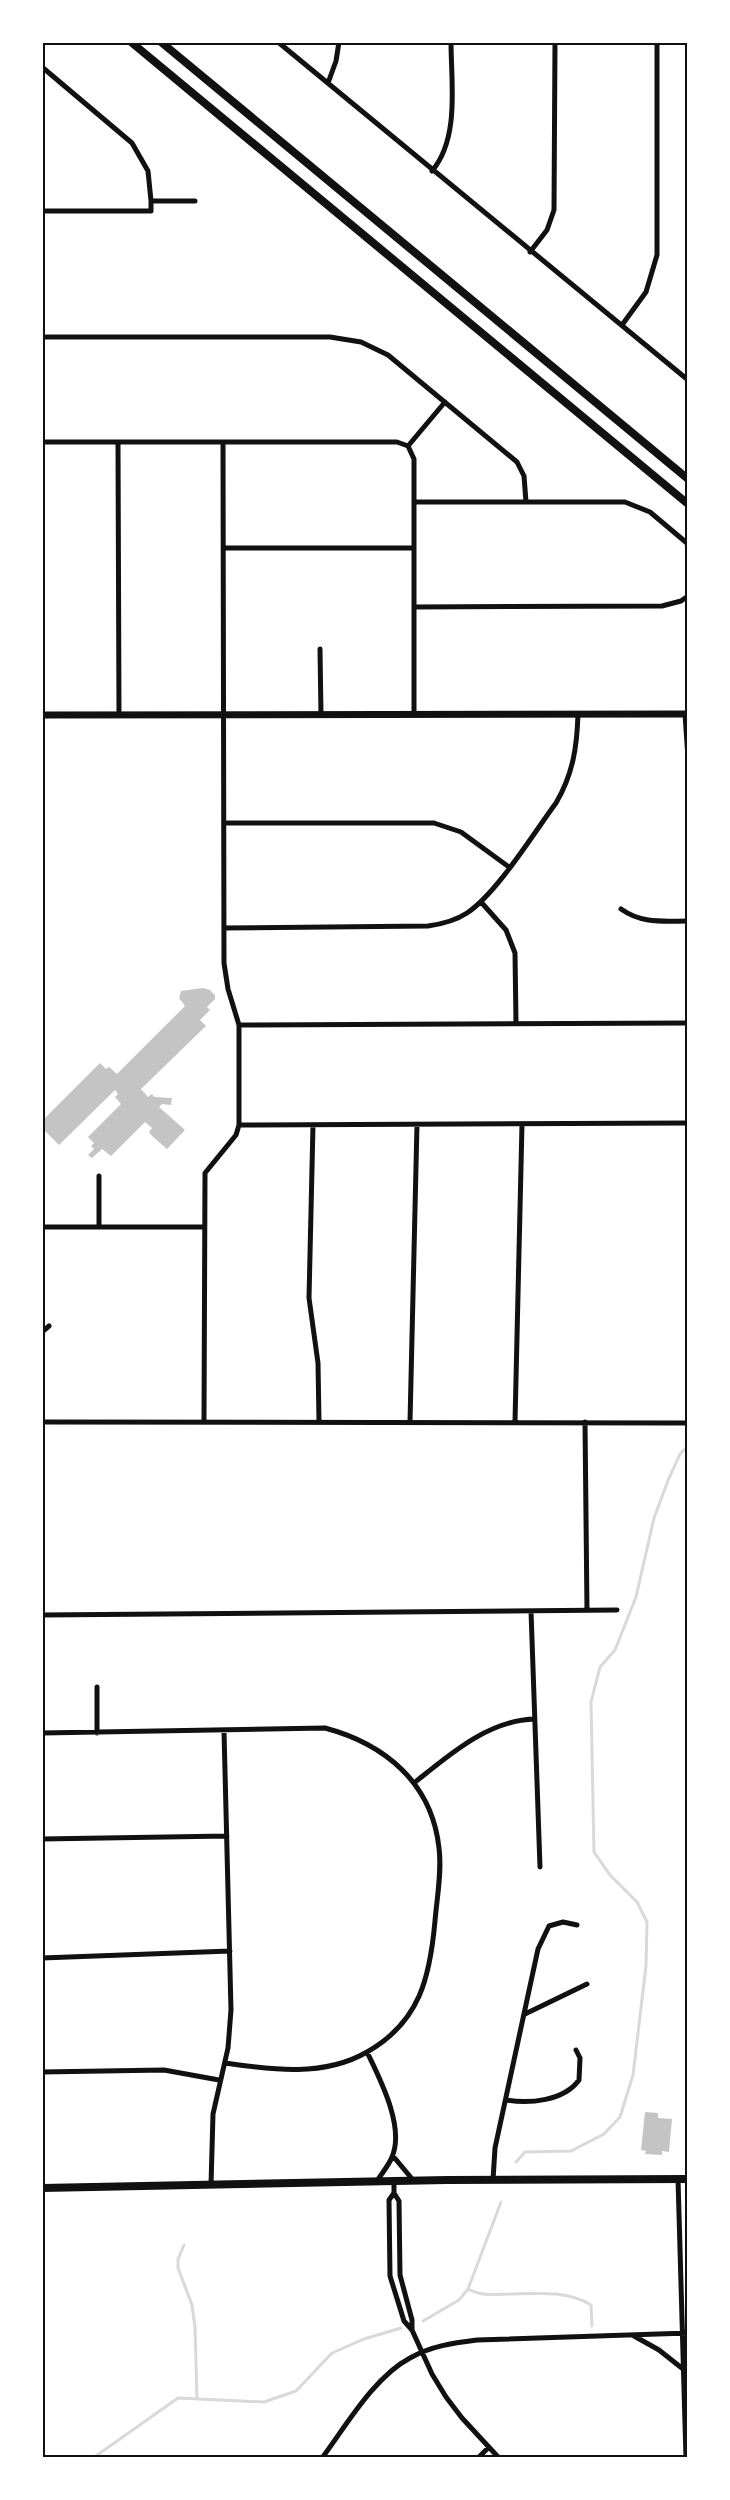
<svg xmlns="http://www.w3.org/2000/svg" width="730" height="2500" font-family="'Work Sans',sans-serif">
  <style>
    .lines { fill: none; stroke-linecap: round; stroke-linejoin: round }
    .stream { stroke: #d9d9d9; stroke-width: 3 }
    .building { fill: #c4c4c4 }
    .minor { stroke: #111; stroke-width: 5 }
    .tertiary { stroke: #111; stroke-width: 7 }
    .secondary { stroke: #111; stroke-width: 8 }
    .trunk { stroke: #111; stroke-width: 8 }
    .neatline { fill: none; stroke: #111; stroke-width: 2 }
  </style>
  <rect width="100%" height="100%" fill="#fff"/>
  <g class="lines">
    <path class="stream" d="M516,2162L525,2152L571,2151L604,2134L620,2117L633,2075L646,1966L647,1922L637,1902L610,1875L594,1852L591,1702L600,1667L615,1650L636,1597L654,1518L669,1478L680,1454L688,1446
      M184,2245L178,2259V2268L192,2305L195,2327L197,2399
      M468,2289C482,2297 498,2294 514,2294C540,2293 569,2291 591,2305L592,2326
      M423,2321L459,2300L468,2289L501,2202
      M93,2458L178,2398L264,2402L296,2391L332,2353L364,2339L401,2328"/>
  </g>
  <path class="building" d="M203,988L210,990L215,995V999L207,1007L210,1010L200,1020L206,1026L141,1089L148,1097L152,1094L154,1097L172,1098L171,1105L162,1104L159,1107L185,1130L167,1149L152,1136L149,1132L152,1128L145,1122L111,1156L102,1149L92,1158L88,1155L94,1149L91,1146L94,1143L88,1137L121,1104L115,1097L118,1094L115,1090L59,1145L42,1128V1121L100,1063L106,1069L109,1067L117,1074L185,1006L179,998L181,991Z
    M645,2112L658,2113V2118L672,2119L669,2152L662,2151V2155L645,2154L646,2151L641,2150Z"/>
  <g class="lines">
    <path class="minor" d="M278,42L688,380
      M42,67L132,143L148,171L151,201
      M328,83L336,61L339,42
      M432,171C460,138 451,82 451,42
      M42,211H151V201H195
      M530,252L547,230L554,210L555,42
      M622,325L646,292L657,255V42
      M42,337H330L361,342L388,355L517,462L524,476L526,502
      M42,442H397L408,446
      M118,442L119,715
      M408,446L414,459V714
      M408,446L445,402
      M414,502H625L650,512L688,544
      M224,548H414
      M414,607L662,606L681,601L688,596
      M320,649L321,715
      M685,714L688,758
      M224,823H434L461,832L509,867
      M481,902L506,930L515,953L516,1023
      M621,909C642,924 663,921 688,921
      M224,928L428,926C442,924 455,921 467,913C497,893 533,834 556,803C573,774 577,747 578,714
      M239,1025L688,1023
      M239,1125L688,1123
      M313,1125L309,1298L318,1363L319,1422
      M42,1227H204
      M99,1227V1176
      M42,1332L49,1326
      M42,1422L688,1423
      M204,1422L205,1173L236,1135L239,1125V1025L228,989L224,963L223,443
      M410,1422L417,1124
      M515,1422L522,1124
      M585,1422L587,1610
      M531,1611L540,1867
      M42,1615L617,1610
      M97,1687V1733
      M42,1733L325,1728C385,1744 432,1783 439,1848C442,1872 437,1897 435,1921C430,1977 420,2022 367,2052C324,2077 272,2070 225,2063
      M414,1783C449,1755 488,1720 535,1719
      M42,1839L227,1836
      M42,1958L230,1951
      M525,2014L587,1984
      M367,2052C380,2079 405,2127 392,2157C389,2165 382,2173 377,2181
      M42,2072L164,2070L219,2080
      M506,2100C529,2104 564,2101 579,2080L580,2058L576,2050
      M393,2156L413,2180
      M678,2179L686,2458
      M493,2180L495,2148L538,1949L549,1926L563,1922L577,1925
      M394,2181V2193L399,2201L400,2275L412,2320V2330
      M211,2185L213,2114L228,2048L231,2010L224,1731
      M394,2193L389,2200L390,2276L404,2321L412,2330L432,2374L446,2397L462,2418L499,2458
      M634,2336L659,2350L683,2369
      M322,2458C346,2426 374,2377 410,2358C431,2346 453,2343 477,2340L688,2333
      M478,2458L489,2447"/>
    <path class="tertiary" d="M42,715L688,714"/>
    <path class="secondary" d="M42,2188L447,2180L688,2179"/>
    <path class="trunk" d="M131,42L688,504
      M161,42L688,479"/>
  </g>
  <rect width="730" height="2500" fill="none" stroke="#ffffff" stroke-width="87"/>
  <rect x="44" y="44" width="642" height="2412" class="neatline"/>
</svg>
